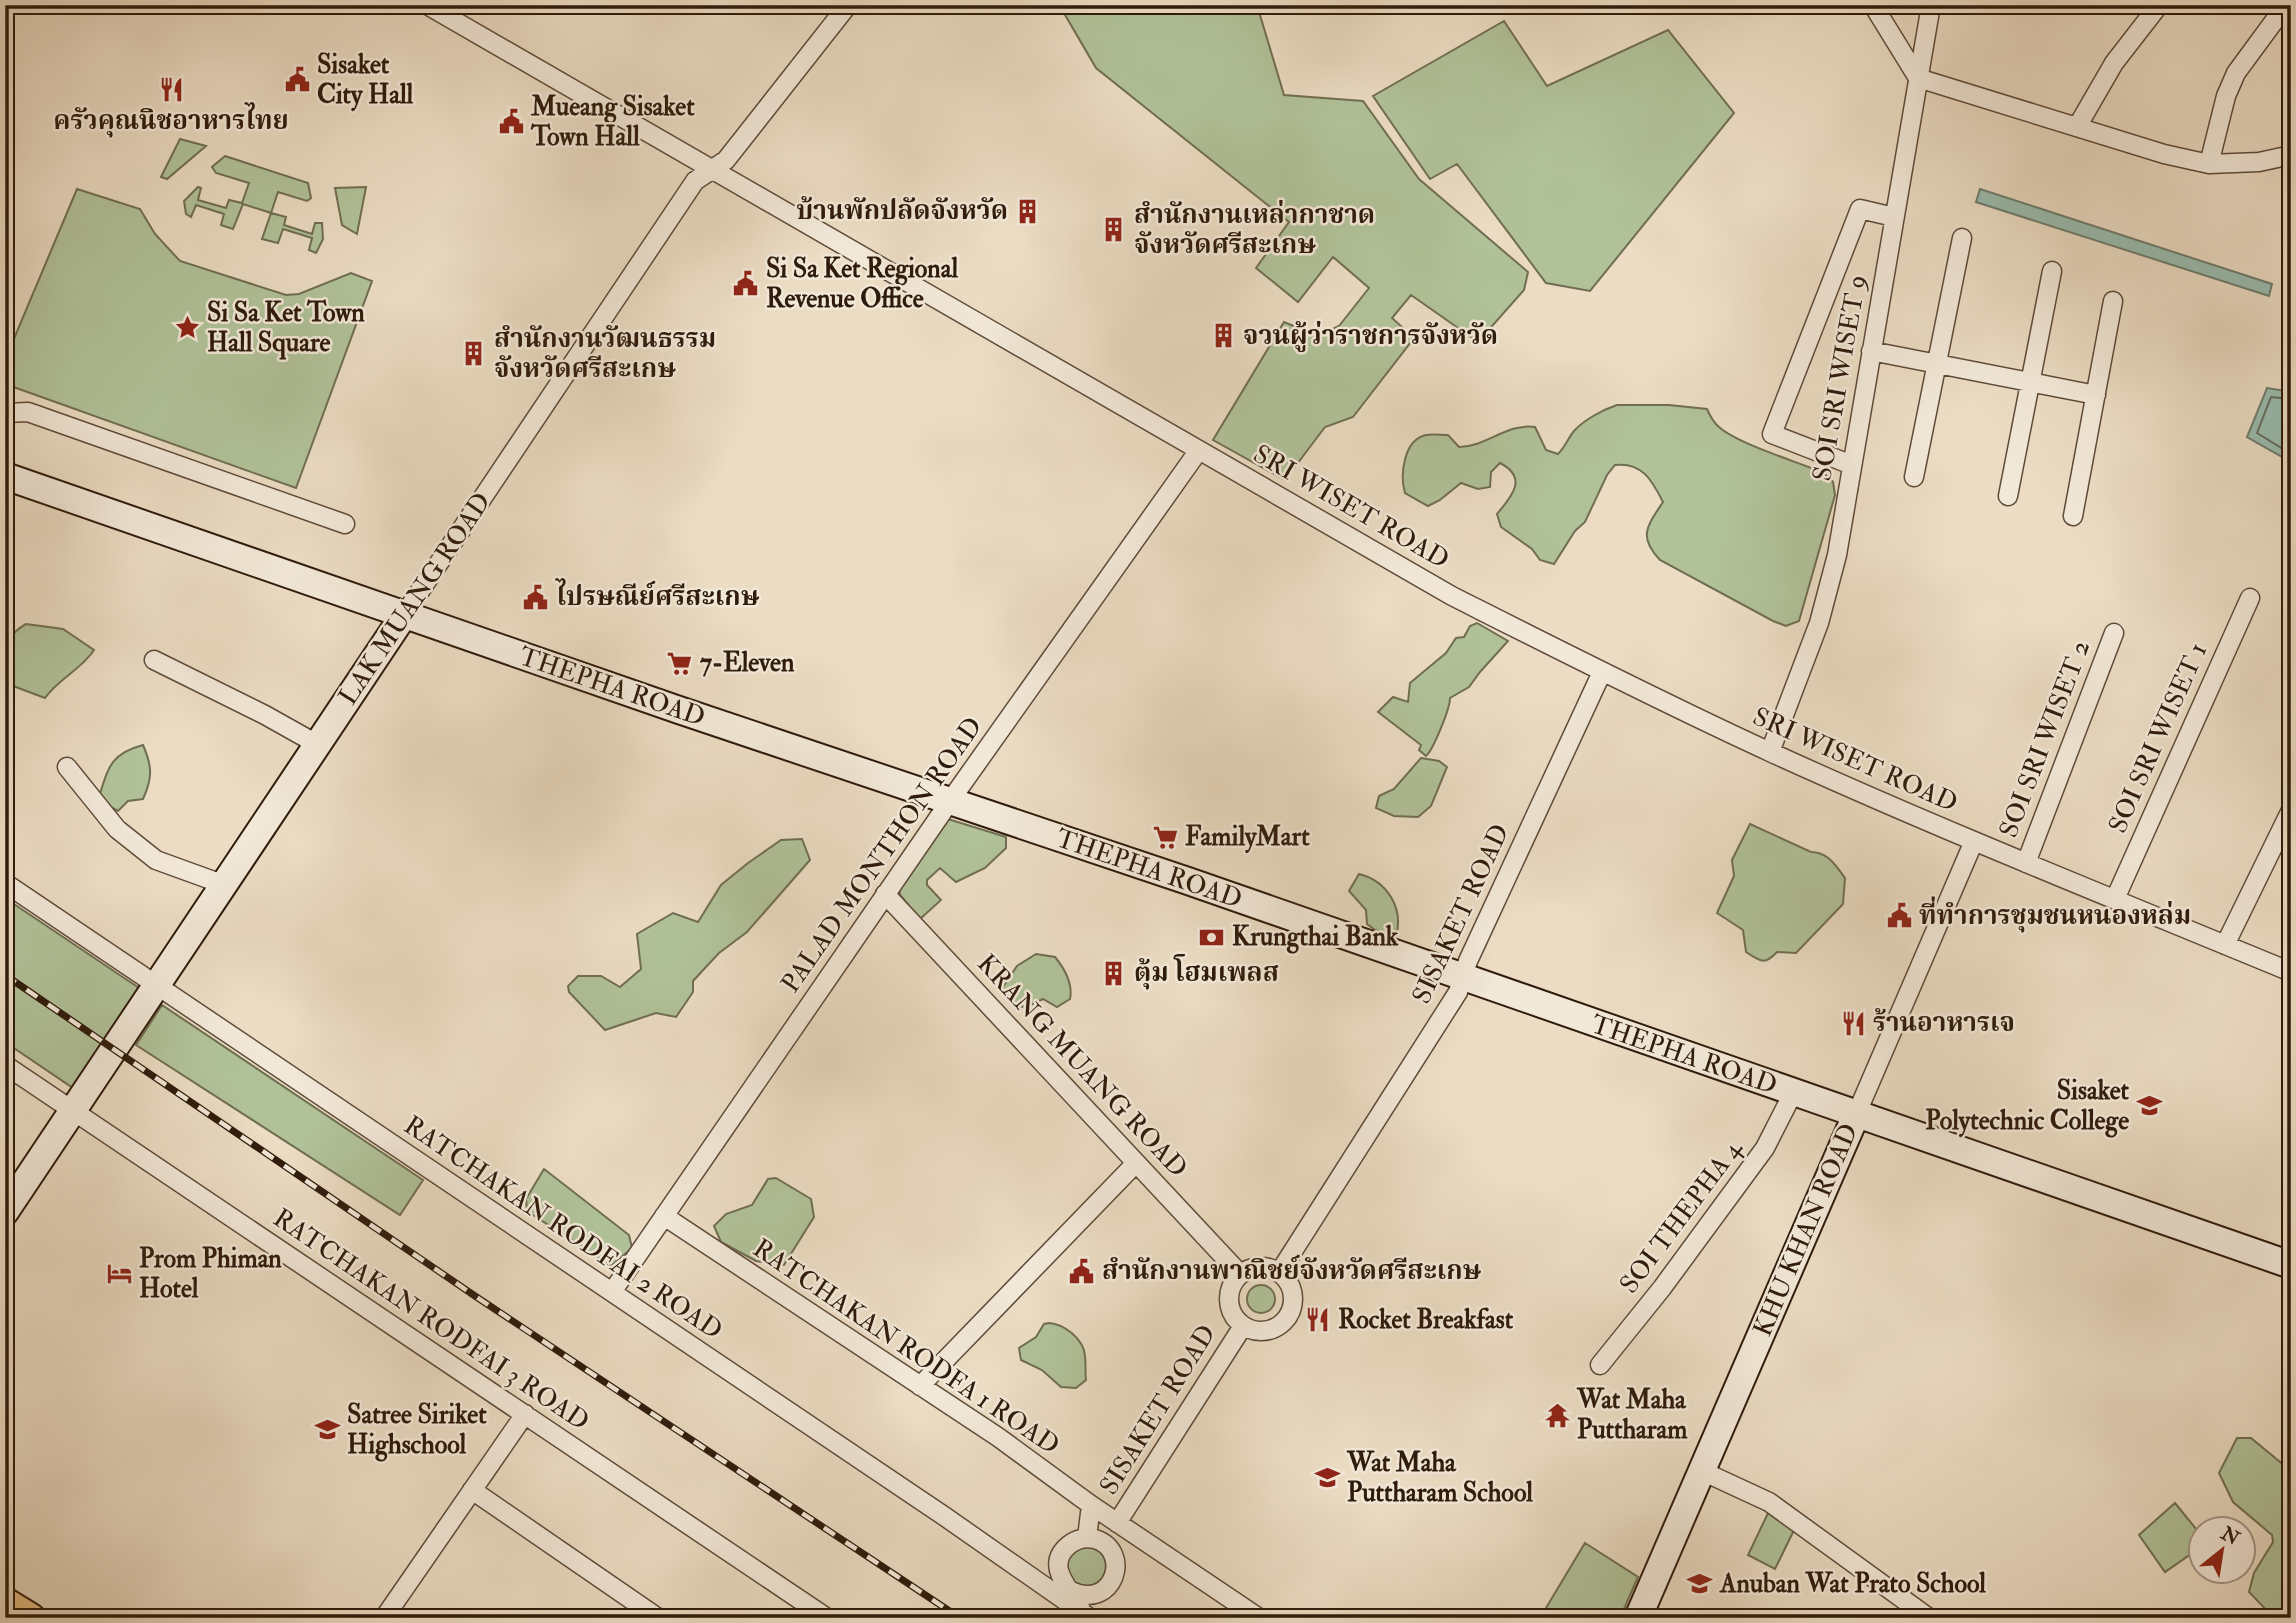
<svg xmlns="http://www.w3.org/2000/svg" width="2296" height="1623" font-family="'IM FELL Double Pica','Noto Serif Thai',serif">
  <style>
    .green { fill: #b1c299; stroke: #706e52; stroke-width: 2 }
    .water { fill: #99bcaf; stroke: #6f7c6d; stroke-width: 2 }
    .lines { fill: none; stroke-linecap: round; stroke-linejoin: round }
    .shore { stroke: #646c5d; stroke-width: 2 }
    .street-casing { stroke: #5e4b39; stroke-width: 21 }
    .secondary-casing { stroke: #2f1b0b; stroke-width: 30 }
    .primary-casing { stroke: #2f1b0b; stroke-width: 32 }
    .street { stroke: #f2e8d8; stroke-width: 18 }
    .secondary { stroke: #f2e8d8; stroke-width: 26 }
    .primary { stroke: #e6be82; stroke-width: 28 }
    .rail-casing { stroke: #2f1b0b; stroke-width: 7 }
    .rail { stroke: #f2e8d8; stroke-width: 4.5; stroke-dasharray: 13; stroke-linecap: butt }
    .labels { text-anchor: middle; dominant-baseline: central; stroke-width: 5; stroke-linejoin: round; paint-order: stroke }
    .poi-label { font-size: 26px; font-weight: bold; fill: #2f1b0b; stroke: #f2e8d8; text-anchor: start }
    .street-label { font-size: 26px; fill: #2f1b0b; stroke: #f2e8d8 }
  </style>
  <rect width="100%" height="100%" fill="#ebdcc3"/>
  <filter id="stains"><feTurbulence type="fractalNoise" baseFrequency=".00286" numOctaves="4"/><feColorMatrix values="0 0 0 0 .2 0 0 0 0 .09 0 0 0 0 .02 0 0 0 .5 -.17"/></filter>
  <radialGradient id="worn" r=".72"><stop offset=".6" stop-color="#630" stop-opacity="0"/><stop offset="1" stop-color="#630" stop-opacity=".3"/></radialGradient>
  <path class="green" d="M1071,5H1257L1284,95L1363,101L1419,179L1528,272L1524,290L1478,342L1411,295L1392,318L1414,338L1353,417L1325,427L1285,480L1213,440L1284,322L1318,336L1339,326L1369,288L1333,257L1298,302L1256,268L1289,222L1096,68L1064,13Z
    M1504,21L1547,86L1668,30L1734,113L1590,291L1546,283L1457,164L1430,179L1373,96Z
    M180,139L206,146L167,179L161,177Z
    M225,156L308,183L311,198L307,201L278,192L271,213L286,217L284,225L312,234L315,223H322L323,239L316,253L309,250L312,238L283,229L278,243L262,239L271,213L243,204L233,229L221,225L224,214L196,205L191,217L186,214L184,201L198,187L201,188L198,200L226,208L229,200L242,203L249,183L216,173L212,167Z
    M366,187L357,234L342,225L335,188Z
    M77,189L140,209L155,234L180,261L286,295L299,294L351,273L372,281L296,488L5,384V360Z
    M1617,405H1669L1707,409C1710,416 1713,422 1719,427C1738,444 1798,462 1824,473L1833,482L1835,495L1799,621L1786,626L1773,621L1660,560C1637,536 1648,525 1663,502C1652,480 1642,462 1615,465L1607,475L1585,522L1575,531L1554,564L1540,560L1532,549L1501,527L1497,514C1511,497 1529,478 1500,463L1491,472L1490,487L1478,489L1461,483L1440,500L1428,506L1405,493C1400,476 1403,440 1426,435C1432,434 1441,435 1448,435L1459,447C1487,447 1506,423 1535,427L1546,450L1558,454C1566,446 1568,438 1574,431C1584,420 1602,410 1617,405Z
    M1477,623L1508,641L1480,672L1469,687L1450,698C1450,709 1433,750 1426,756L1419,750L1421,745L1378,712L1393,697L1408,702L1410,683L1446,653L1456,638L1464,637L1470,626Z
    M26,624L63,629L94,650C81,670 59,678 45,698L5,683C5,658 0,638 26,624Z
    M143,745C152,766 153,777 143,799L128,801L118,811L98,800C108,769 109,754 143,745Z
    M1421,758L1439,761L1447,767L1431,806L1418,817L1394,816L1376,808L1379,796L1394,789Z
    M948,819L1006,837V848L985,868L956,882L940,868L927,880V885L941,900L920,919L900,895L899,887Z
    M1750,824L1811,852C1828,852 1836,866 1845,878L1843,904L1796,953L1777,952C1764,966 1760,961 1746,952L1743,930L1717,913L1734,876L1732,860Z
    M802,839L810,860L747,932L719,953L693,981V992L676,1017L656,1013L605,1030L569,992L568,986L578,976H601L620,987L641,969L637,934L673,913L698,922L721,885L748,863L781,840Z
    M1359,874C1387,881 1404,908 1396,936L1375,930L1367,924L1366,910L1349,891Z
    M5,898L139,988L73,1088L5,1042Z
    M1036,954L1055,957C1064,968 1073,984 1070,999L1057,1007L1043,999C1019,1011 1019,1010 1001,990L1017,966Z
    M162,1005L423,1180L400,1215L136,1045Z
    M544,1169L629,1235L632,1248L611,1266L527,1211L526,1199Z
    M776,1178L811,1199L814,1217L784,1265L756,1261L721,1242L714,1226L726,1214L752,1205L768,1179Z
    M1247 1299a14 14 0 1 1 28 0a14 14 0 1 1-28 0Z
    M1049,1323C1064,1324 1084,1339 1085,1356C1086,1364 1085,1372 1086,1380L1076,1388L1061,1387L1042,1370L1021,1360L1019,1348L1036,1337L1044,1324Z
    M2237,1438H2251L2291,1471V1618H2274L2249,1592L2254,1573L2273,1542L2272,1535L2233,1502L2219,1473Z
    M2175,1503L2201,1535V1547L2165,1572L2139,1535Z
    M1770,1509L1796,1526L1775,1569L1748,1555Z
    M1585,1543L1638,1577L1620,1618H1540Z
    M1066 1566a20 20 0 1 1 40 0a20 20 0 1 1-40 0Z"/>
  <path class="water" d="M1980,189L2272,284L2269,296L1976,202Z
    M2267,388L2291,392V462L2247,437Z"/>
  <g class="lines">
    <path class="shore" d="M2291,399L2271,397L2257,433L2291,454"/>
    <defs>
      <path id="street" d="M427,5L1452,596C1557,649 1663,703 1770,752C1941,830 2117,900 2291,972
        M1873,5L1918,78L2164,154L2209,164L2259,162L2291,155
        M2077,127L2114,63L2159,5
        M2209,164L2226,96L2236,73L2286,5
        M1871,351L2096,395
        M5,413L28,412L345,524
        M1852,465L1772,434L1860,209L1894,217
        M1914,477L1962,238
        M2008,496L2052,271
        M2073,516L2113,301
        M404,615L695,181L726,160L848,5
        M154,660L265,715L306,738L315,748
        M1770,752L1819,623L1837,555L1931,5
        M67,767L117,829L156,860L225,885
        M2026,863L2114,633
        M5,883L944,1516L1090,1618
        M885,894L1240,1274
        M2115,899L2250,598
        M2225,945L2291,810
        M5,1065L827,1618
        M1856,1115L1974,841
        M664,1216L998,1437L1091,1505L1259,1618
        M1229 1299a32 32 0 1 1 64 0a32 32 0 1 1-64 0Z
        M1279,1273L1458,992L1468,961L1602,672
        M612,1292L950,801L1199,450
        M1600,1365L1662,1288L1765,1148L1793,1093
        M920,1386L1136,1163
        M1702,1471L1769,1502L1929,1618
        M472,1490L658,1618
        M1117,1523L1243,1326
        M1087,1538L1091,1505
        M1071,1591C1114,1611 1133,1551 1095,1539C1086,1537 1076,1539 1069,1545C1044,1565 1069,1588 1080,1607
        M384,1618L525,1414"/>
      <path id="secondary" d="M5,476L679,710L1188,881L2291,1265
        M5,1212L404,615
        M1638,1618L1856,1115"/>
      <path id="primary" d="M5,1602L31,1618"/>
    </defs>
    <use href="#street" class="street-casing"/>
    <use href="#secondary" class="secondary-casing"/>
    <use href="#primary" class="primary-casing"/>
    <use href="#street" class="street"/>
    <use href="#secondary" class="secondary"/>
    <use href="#primary" class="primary"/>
    <defs>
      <path id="rail" d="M5,975L475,1296L960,1618"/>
    </defs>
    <use href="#rail" class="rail-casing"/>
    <use href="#rail" class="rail"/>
  </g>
  <defs>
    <symbol id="civic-bare" viewBox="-9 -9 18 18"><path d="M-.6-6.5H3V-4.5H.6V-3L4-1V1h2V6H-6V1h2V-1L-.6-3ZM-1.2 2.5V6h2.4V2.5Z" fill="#8f2418" stroke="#f2e8d8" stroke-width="2.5" paint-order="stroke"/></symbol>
    <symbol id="restaurant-bare" viewBox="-9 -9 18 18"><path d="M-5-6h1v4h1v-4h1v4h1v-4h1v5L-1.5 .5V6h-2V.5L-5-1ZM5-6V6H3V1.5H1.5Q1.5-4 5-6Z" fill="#8f2418" stroke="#f2e8d8" stroke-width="2.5" paint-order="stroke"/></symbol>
    <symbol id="building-bare" viewBox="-9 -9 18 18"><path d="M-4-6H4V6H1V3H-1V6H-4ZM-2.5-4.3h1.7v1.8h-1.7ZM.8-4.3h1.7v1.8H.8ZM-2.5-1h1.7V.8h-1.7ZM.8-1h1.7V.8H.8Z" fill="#8f2418" stroke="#f2e8d8" stroke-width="2.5" paint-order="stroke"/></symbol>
    <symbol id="sight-bare" viewBox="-9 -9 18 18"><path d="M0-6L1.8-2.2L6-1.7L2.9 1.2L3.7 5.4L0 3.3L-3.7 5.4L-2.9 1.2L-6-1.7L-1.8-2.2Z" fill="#8f2418" stroke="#f2e8d8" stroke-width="2.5" paint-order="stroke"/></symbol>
    <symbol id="supermarket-bare" viewBox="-9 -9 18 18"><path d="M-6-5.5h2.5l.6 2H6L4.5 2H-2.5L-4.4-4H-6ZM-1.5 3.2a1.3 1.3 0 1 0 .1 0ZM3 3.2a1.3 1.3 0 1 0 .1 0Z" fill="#8f2418" stroke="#f2e8d8" stroke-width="2.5" paint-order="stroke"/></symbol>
    <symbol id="bank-bare" viewBox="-9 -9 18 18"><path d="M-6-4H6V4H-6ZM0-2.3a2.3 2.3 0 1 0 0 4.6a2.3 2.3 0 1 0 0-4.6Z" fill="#8f2418" stroke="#f2e8d8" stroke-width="2.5" paint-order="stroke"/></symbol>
    <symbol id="university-bare" viewBox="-9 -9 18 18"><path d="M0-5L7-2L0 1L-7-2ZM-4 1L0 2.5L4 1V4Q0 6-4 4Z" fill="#8f2418" stroke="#f2e8d8" stroke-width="2.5" paint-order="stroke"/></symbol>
    <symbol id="hotel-bare" viewBox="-9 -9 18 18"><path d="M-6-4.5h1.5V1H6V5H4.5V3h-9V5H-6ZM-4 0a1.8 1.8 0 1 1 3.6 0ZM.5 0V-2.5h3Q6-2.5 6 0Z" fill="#8f2418" stroke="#f2e8d8" stroke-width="2.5" paint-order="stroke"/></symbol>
    <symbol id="temple-bare" viewBox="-9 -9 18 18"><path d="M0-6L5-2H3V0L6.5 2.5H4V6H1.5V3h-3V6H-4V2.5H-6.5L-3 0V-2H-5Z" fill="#8f2418" stroke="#f2e8d8" stroke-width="2.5" paint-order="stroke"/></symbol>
    <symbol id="school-bare" viewBox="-9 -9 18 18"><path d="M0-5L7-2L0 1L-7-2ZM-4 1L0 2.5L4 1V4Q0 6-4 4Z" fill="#8f2418" stroke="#f2e8d8" stroke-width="2.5" paint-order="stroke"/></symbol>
  </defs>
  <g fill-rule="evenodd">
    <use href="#civic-bare" x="280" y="62" width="35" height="35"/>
    <use href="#restaurant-bare" x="154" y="72" width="35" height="35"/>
    <use href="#civic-bare" x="494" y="104" width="35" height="35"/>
    <use href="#building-bare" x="1010" y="194" width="35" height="35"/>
    <use href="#building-bare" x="1096" y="212" width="35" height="35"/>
    <use href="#civic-bare" x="728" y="266" width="35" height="35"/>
    <use href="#sight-bare" x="170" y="310" width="35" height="35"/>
    <use href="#building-bare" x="1206" y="318" width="35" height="35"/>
    <use href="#building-bare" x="456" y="336" width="35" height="35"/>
    <use href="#civic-bare" x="518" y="580" width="35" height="35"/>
    <use href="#supermarket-bare" x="662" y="646" width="35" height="35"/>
    <use href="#supermarket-bare" x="1148" y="820" width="35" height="35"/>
    <use href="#civic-bare" x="1882" y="898" width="35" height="35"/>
    <use href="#bank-bare" x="1194" y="920" width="35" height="35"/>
    <use href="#building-bare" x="1096" y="956" width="35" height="35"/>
    <use href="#restaurant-bare" x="1836" y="1006" width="35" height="35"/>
    <use href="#university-bare" x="2132" y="1088" width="35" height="35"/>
    <use href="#civic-bare" x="1064" y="1254" width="35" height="35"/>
    <use href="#hotel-bare" x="102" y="1256" width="35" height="35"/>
    <use href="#restaurant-bare" x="1300" y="1302" width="35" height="35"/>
    <use href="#temple-bare" x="1540" y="1398" width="35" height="35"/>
    <use href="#school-bare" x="310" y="1412" width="35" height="35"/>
    <use href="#school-bare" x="1310" y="1460" width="35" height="35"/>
    <use href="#school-bare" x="1682" y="1566" width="35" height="35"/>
  </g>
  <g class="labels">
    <g class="poi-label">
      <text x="317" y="65">Sisaket<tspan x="317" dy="30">City Hall</tspan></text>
      <text x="531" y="107">Mueang Sisaket<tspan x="531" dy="30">Town Hall</tspan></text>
      <text x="171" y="121" text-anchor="middle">ครัวคุณนิชอาหารไทย</text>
      <text x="1008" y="211" text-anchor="end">บ้านพักปลัดจังหวัด</text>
      <text x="1134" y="215">สำนักงานเหล่ากาชาด<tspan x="1134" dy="30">จังหวัดศรีสะเกษ</tspan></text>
      <text x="766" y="269">Si Sa Ket Regional<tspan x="766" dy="30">Revenue Office</tspan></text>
      <text x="207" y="313">Si Sa Ket Town<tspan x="207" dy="30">Hall Square</tspan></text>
      <text x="1243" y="336">จวนผู้ว่าราชการจังหวัด</text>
      <text x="494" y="339">สำนักงานวัฒนธรรม<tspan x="494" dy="30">จังหวัดศรีสะเกษ</tspan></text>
      <text x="556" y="597">ไปรษณีย์ศรีสะเกษ</text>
      <text x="700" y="663">7-Eleven</text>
      <text x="1185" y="837">FamilyMart</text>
      <text x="1919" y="916">ที่ทำการชุมชนหนองหล่ม</text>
      <text x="1232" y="937">Krungthai Bank</text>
      <text x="1134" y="973">ตุ้ม โฮมเพลส</text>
      <text x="1873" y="1023">ร้านอาหารเจ</text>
      <text x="2129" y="1091" text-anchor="end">Sisaket<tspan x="2129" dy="30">Polytechnic College</tspan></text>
      <text x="139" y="1259">Prom Phiman<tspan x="139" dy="30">Hotel</tspan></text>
      <text x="1102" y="1271">สำนักงานพาณิชย์จังหวัดศรีสะเกษ</text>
      <text x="1338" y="1320">Rocket Breakfast</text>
      <text x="1577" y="1400">Wat Maha<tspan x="1577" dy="30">Puttharam</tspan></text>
      <text x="347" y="1415">Satree Siriket<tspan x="347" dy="30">Highschool</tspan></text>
      <text x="1347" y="1463">Wat Maha<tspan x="1347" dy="30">Puttharam School</tspan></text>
      <text x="1720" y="1584">Anuban Wat Prato School</text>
    </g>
    <g class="street-label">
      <text transform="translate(1840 378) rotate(-80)">SOI SRI WISET 9</text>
      <text transform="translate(1351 507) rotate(30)">SRI WISET ROAD</text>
      <text transform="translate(415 599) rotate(-56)">LAK MUANG ROAD</text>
      <text transform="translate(612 687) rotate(19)">THEPHA ROAD</text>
      <text transform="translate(2158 738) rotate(-66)">SOI SRI WISET 1</text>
      <text transform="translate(2045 739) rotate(-69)">SOI SRI WISET 2</text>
      <text transform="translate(1855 760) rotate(24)">SRI WISET ROAD</text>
      <text transform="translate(882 855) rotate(-55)">PALAD MONTHON ROAD</text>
      <text transform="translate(1149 869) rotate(19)">THEPHA ROAD</text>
      <text transform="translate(1461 914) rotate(-65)">SISAKET ROAD</text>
      <text transform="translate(1684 1055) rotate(19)">THEPHA ROAD</text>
      <text transform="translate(1082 1066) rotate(47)">KRANG MUANG ROAD</text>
      <text transform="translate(1681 1217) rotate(-53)">SOI THEPHA 4</text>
      <text transform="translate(563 1228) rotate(34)">RATCHAKAN RODFAI 2 ROAD</text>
      <text transform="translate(1806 1230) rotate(-67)">KHU KHAN ROAD</text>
      <text transform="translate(431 1320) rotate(34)">RATCHAKAN RODFAI 3 ROAD</text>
      <text transform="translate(906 1347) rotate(34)">RATCHAKAN RODFA 1 ROAD</text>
      <text transform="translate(1158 1410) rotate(-58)">SISAKET ROAD</text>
    </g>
  </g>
  <rect width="2296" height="1623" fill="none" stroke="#ebdcc3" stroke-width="28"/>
  <rect x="7" y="7" width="2282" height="1609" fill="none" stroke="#2f1b0b" stroke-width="3.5"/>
  <rect x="14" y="14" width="2268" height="1595" fill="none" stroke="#2f1b0b" stroke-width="2"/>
  <g transform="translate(2222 1550) rotate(30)"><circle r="33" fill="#f2e8d8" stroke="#a49686" stroke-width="2"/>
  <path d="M0-5L12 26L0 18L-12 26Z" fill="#8f2418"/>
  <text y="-10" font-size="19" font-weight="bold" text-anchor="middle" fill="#2f1b0b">N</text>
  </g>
  <rect width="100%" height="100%" filter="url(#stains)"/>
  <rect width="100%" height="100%" fill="url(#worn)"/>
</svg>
